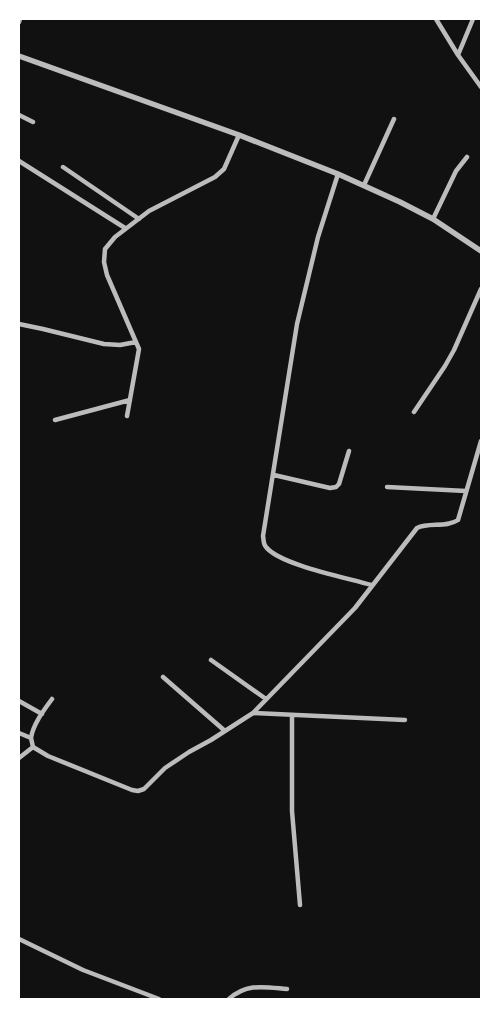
<svg xmlns="http://www.w3.org/2000/svg" width="500" height="1018" font-family="'Exo 2',sans-serif">
  <style>
    .lines { fill: none; stroke-linecap: round; stroke-linejoin: round }
    .minor { stroke: #bcbcbc; stroke-width: 4.5 }
    .tertiary { stroke: #bcbcbc; stroke-width: 5.5 }
  </style>
  <rect width="100%" height="100%" fill="#111"/>
  <g class="lines">
    <path class="minor" d="M436,19L458,55L481,87
      M19,22L20,19
      M458,55L473,19
      M19,115L33,122
      M19,161L125,228
      M63,167L139,219
      M338,174L318,237L297,324L263,536C264,541 263,544 266,547C280,565 348,578 371,585
      M364,185L394,119
      M433,219L456,171L467,157
      M19,324L43,329L104,344L120,345L136,342
      M414,412L445,366L454,350L481,289
      M127,416L139,349L107,275L104,262L105,249L115,237L149,211L215,177L224,169L239,135
      M55,420L130,400
      M274,475L330,488L336,487L339,484L349,451
      M387,487L466,491
      M211,660L266,699
      M163,677L225,731
      M19,701L42,714
      M253,713L405,720
      M292,716V811L300,905
      M19,733L31,738L33,747
      M31,738C33,724 44,710 52,699
      M33,747L48,756L132,790L138,791L144,789L165,768L189,752L211,740L253,713L355,608L417,528C429,522 446,528 458,520L481,441
      M19,758L33,747
      M19,939L83,970L159,999
      M229,999C247,983 264,987 287,989"/>
    <path class="tertiary" d="M19,56L239,135L338,174L400,202L433,219L481,251"/>
  </g>
  <rect width="500" height="1018" fill="none" stroke="#ffffff" stroke-width="40"/>
</svg>
